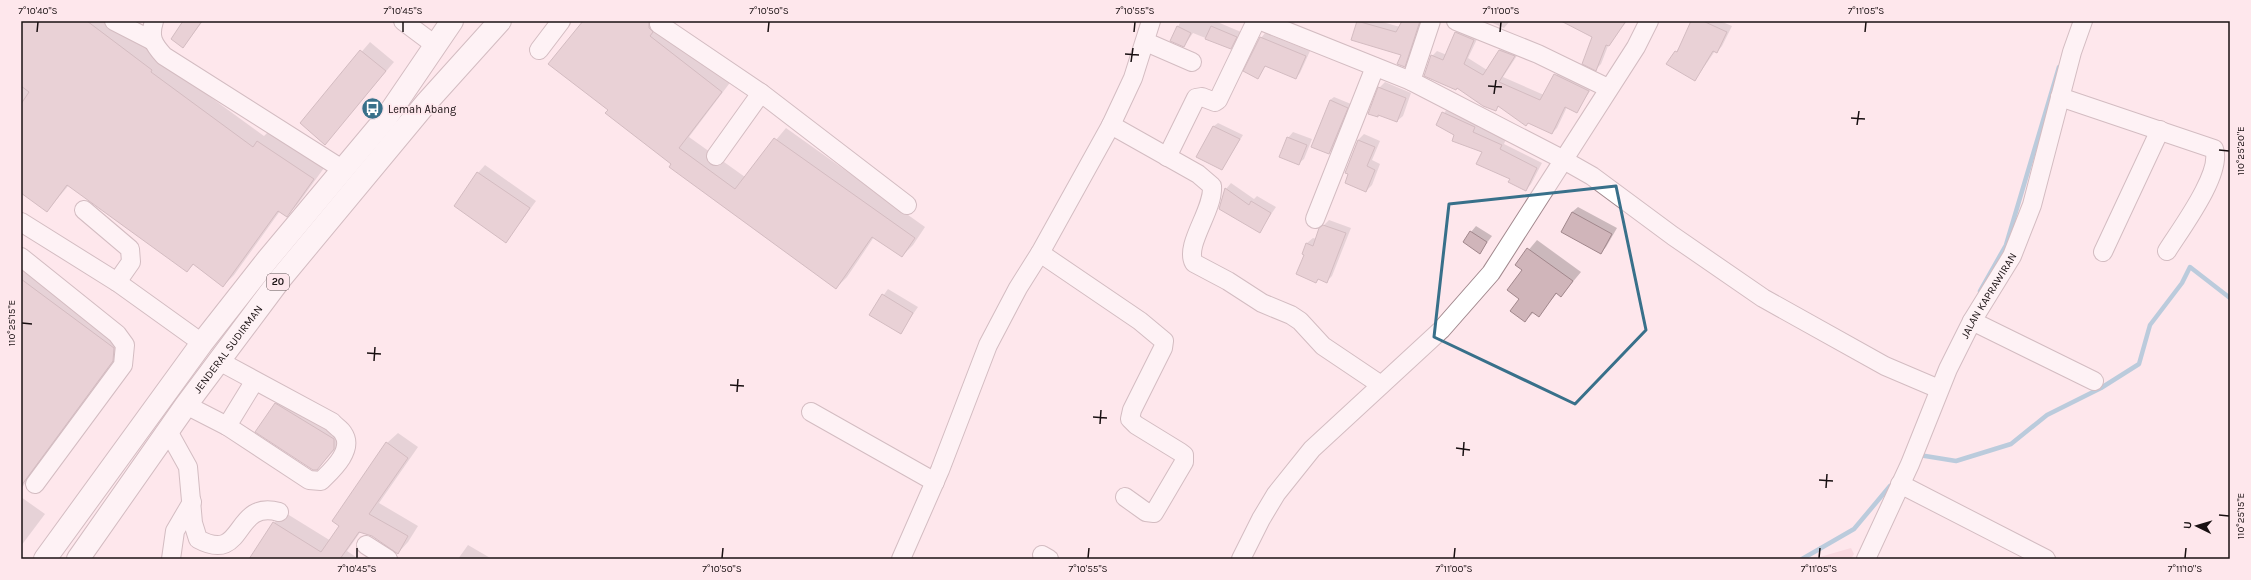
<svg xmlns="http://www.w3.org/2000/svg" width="2251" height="580" font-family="Karla,sans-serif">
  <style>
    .green { fill: #f4c7d0 }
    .shadow { fill: #0003 }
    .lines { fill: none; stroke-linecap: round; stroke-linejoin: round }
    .stream { stroke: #6ba9c8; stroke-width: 4.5 }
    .building { fill: #d0b5ba; stroke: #a1878c }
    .minor-casing { stroke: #a1888d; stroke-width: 20 }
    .highway-casing { stroke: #a1888d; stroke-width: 24 }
    .minor { stroke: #fff; stroke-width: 18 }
    .highway { stroke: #fff; stroke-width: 22 }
    .marked { fill: none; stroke: #38708a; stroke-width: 3; stroke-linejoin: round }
    .ticks { fill: none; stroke: #191012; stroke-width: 1.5 }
    .labels { text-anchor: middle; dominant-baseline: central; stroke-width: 3.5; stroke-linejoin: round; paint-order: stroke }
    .shield { fill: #fee7ec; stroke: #5e5053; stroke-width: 1 }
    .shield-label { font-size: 10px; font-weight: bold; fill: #191012 }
    .poi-label { font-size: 11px; fill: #191012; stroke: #fee7ec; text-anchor: start }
    .street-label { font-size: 11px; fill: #191012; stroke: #fee7ec }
    .neatline { fill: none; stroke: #191012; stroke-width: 1.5 }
    .ticks-label { font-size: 10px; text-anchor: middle; fill: #191012 }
  </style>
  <rect width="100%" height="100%" fill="#fee7ec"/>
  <path class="green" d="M1851,548L1854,554L1851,559H1813Z"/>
  <path class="shadow" d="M21,21H121L162,59L161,61L264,136L269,131L324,168L297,205L287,216L280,211L234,275L223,286L194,264L187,271L69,185L47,211L21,191Z
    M185,21H203L183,47Z
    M585,21H663L732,80L689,137L745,177L786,128L925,227L913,245L902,256L874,237L847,277L836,288L672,164L609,109Z
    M1181,21H1215L1241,32L1230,48L1193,33L1184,46L1171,40Z
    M1379,21L1400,27L1403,21H1423L1409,61L1404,66L1402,55L1358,22Z
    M1488,21H1510L1504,28Z
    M1583,21H1627L1608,46L1601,64L1596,69L1594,37Z
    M1692,21H1720L1732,26L1722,46L1717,52L1715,51L1695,80L1668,64L1680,46Z
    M1461,28L1479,35L1468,58L1487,70L1505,45L1520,51L1503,77L1544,95L1560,69L1594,85L1576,112L1567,107L1557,128L1552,133L1500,106L1496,109L1432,56L1437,51L1447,55L1456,33Z
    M1265,33L1310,51L1300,73L1296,78L1266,65L1258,78L1261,38Z
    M370,42L394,62L325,143L301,123Z
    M1385,82L1411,93L1403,116L1397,121L1379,114L1377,116L1379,88Z
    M1334,97L1351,104L1333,149L1329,153L1330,100Z
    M1448,107L1480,121L1478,127L1506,139L1504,144L1542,163L1531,184L1526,190L1483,152L1437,125Z
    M1218,123L1243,135L1222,169L1214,126Z
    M1293,132L1312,139L1304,159L1298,164L1288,138Z
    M1364,134L1380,141L1372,160L1380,164L1372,185L1366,191L1346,172L1358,140Z
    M485,165L536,201L506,242L478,173Z
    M1231,183L1254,199L1257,196L1276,207L1259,232L1226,189Z
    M1578,207L1617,228L1606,247L1601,253L1572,212Z
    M1329,220L1351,228L1332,276L1327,281L1320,278L1316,282L1303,254L1307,243L1313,238L1317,239L1320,229Z
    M1476,226L1492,236L1480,252L1471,232Z
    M1537,240L1581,272L1561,296L1557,293L1539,315L1534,312L1525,321L1521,299L1524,269L1517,264Z
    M21,260L123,349L21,489Z
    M888,289L918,307L900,333L870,314Z
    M286,392L342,442L317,469L275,404Z
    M398,433L418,447L379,503L418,526L408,542L398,553L372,535L361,531L347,551L359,559H250L274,523L284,512L331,541L387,443Z
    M21,497L45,514L21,546Z
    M468,545L492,559H458Z"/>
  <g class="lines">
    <path class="stream" d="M1980,291L2006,245L2059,67
      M1919,455L1956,461L2011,444L2047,415L2101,388L2139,364L2150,325L2182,283L2190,267L2230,298
      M1802,559L1854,529L1890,486"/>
  </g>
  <path class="building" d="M21,21H87L152,70L151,72L253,147L257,141L314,179L287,217L278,211L223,287L193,264L187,272L67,185L47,212L21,193V104L29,92L21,86Z
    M183,21H202L183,48L171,39Z
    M583,21H649V28L653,32L650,36L722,92L679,148L735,189L774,138L915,238L902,257L872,237L836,289L669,167L671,164L605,113L608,110L548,64Z
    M1357,21L1396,32L1402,21H1420L1405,67L1397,64L1401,55L1351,40Z
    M1561,21H1626L1609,46L1606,45L1596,71L1582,64L1592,37Z
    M1691,21H1703L1727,32L1717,53L1713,51L1695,81L1666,64L1675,51L1677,52Z
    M1177,26L1191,33L1184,47L1170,41Z
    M1211,26L1237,37L1231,49L1205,39Z
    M1455,32L1474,40L1464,64L1483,75L1499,50L1515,56L1499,82L1540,100L1554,74L1589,91L1577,113L1565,107L1552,134L1528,123L1526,126L1498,106L1496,111L1483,106L1457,88L1456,90L1424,76L1431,55L1443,60Z
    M1260,37L1306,56L1296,79L1265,66L1258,79L1243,71Z
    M360,50L386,71L325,145L300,123Z
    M1378,87L1406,98L1397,122L1378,115V117L1368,114Z
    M1330,100L1348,108L1329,154L1311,147Z
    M1442,112L1475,127L1473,132L1502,145L1500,149L1537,168L1526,191L1508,182L1510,179L1476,164L1482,152L1452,141L1454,135L1436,125Z
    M1213,126L1240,139L1222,170L1196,157Z
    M1287,137L1307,145L1299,165L1279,157Z
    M1358,140L1375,147L1367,166L1375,170L1366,192L1345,183L1348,174L1345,173Z
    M477,172L530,208L506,243L454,206Z
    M1225,188L1249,205L1251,201L1271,213L1260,233L1219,209Z
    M1572,212L1612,234L1601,254L1561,232Z
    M1323,225L1346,233L1327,283L1318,279L1316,283L1296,274L1304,255L1302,254L1306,243L1313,246L1319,228Z
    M1470,231L1487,242L1480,254L1463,242Z
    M1527,248L1573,281L1561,297L1556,293L1539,317L1532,312L1525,322L1510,311L1519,299L1507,290L1522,270L1515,265Z
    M21,279L114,348L113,361L21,486Z
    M882,294L913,313L901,334L869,315Z
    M275,403L334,439V449L317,470H313L255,432Z
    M386,442L408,458L369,514L408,536L398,554L372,536L359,532L340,559H249L273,522L321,552L339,526L332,521Z"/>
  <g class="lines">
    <defs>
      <g id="minor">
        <path d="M114,21L151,40"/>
        <path d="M154,21C149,37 153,44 164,56L342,169"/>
        <path d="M403,21L435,45"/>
        <path d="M1261,21L1411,81L1562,159L1592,176L1673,236L1763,298L1885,366L1939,389"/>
        <path d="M1456,21L1538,54L1608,88"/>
        <path d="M659,24L761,93L907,205"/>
        <path d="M1146,42L1192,62"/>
        <path d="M539,50L561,21"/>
        <path d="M1411,81L1431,21"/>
        <path d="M2060,97L2214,149C2223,173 2180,230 2167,251"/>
        <path d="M1111,125L1198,174L1212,186C1214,210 1184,245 1194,263L1228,281L1262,303L1291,315L1300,321L1323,346L1381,385"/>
        <path d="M716,156L761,93"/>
        <path d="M1167,157L1196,98L1202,97L1215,102L1218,100L1256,21"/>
        <path d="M84,210L130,249L131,262L117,282"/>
        <path d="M1315,219L1375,67"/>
        <path d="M21,222L117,282L202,343"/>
        <path d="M2103,252L2160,130"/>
        <path d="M1040,253L1140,321L1164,341L1163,348L1132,410L1130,419L1136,425L1180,452L1184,455V462L1154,513L1146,512L1125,497"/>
        <path d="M21,257L117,334L125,345L123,365L35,484"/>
        <path d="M1972,321L2094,381"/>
        <path d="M186,405L227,426L309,480L321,481C331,471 355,450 343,433C341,429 335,426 332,422L219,361"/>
        <path d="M811,412L935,482"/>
        <path d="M227,426L254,382"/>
        <path d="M168,431L188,467L193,523L198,539C246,565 232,499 279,512"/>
        <path d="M1900,484L2046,559"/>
        <path d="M366,545L388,559"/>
        <path d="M1042,555L1049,559"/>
        <path d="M171,559L175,531L192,502"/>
        <path d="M901,559L940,470L988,345L1018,288L1040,253L1111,125L1133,78L1151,21"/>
        <path d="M1241,559L1261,519L1276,494L1312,449L1441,330L1491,273L1636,47L1649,21"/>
        <path id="s1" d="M1866,559L1910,464L1948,369L1972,321L2012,256L2032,205L2072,52L2083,21"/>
      </g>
      <g id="highway">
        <path d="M45,559L202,343L268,259L386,118L452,21"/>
        <path id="s2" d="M78,559L186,405L281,278L427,102L500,21"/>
      </g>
    </defs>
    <use href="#minor" class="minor-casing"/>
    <use href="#highway" class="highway-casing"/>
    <use href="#minor" class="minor"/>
    <use href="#highway" class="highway"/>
  </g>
  <path d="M0 0H2251V580H0ZM1616,186L1646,330L1575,404L1434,337L1449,204Z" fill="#fee7ec" fill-opacity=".55" fill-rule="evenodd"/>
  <path class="marked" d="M1616,186L1646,330L1575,404L1434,337L1449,204Z"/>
  <path class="ticks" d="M37,32L38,22M403,32V22M768,32L769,22M1134,32L1135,22M1500,32L1501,22M1865,32L1866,22M1125,54L1139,55M1131,62L1133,48M1488,86L1502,87M1494,94L1496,80M1851,118L1865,119M1857,125L1859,111M2219,150L2229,151M22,323L32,324M367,353L381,354M374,361L375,347M730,385L744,386M737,392L738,379M1093,417L1107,418M1100,424L1101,410M1456,448L1470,450M1463,456L1464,442M1819,480L1833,481M1826,488L1827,474M2219,515L2229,516M357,558V548M722,558L723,548M1088,558L1089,548M1454,558L1455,548M1819,558L1820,548M2185,558L2186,548"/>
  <defs>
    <symbol id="bus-disc" viewBox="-11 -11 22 22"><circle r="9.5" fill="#38708a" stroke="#fee7ec"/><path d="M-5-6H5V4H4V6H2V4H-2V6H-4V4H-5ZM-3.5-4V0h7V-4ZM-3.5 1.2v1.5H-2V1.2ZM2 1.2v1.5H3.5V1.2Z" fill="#fff"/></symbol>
  </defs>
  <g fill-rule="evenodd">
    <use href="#bus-disc" x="360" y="96" width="25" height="25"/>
  </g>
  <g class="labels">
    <rect class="shield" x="267" y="274" width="22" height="16" rx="3"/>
    <g class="shield-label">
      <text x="278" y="282">20</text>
    </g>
    <g class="poi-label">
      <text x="388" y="109">Lemah Abang</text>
    </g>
    <g class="street-label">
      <text stroke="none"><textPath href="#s1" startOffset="291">JALAN KAPRAWIRAN</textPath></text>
      <text stroke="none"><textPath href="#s2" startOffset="258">JENDERAL SUDIRMAN</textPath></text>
    </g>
  </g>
  <rect width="2251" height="580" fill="none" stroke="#fee7ec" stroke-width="44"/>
  <g transform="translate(2197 526) rotate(275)" stroke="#fee7ec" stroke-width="3" paint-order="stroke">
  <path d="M0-3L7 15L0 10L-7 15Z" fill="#191012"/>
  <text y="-6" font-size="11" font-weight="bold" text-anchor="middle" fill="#191012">U</text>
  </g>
  <rect x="22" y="22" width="2207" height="536" class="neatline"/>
  <g class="ticks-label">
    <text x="38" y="14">7°10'40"S</text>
    <text x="403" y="14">7°10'45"S</text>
    <text x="769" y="14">7°10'50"S</text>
    <text x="1135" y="14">7°10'55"S</text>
    <text x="1501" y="14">7°11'00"S</text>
    <text x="1866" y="14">7°11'05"S</text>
    <text transform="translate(2240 151) rotate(-90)" y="4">110°25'20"E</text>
    <text transform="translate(11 323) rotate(-90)" y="4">110°25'15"E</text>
    <text transform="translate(2240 516) rotate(-90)" y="4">110°25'15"E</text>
    <text x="357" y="572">7°10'45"S</text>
    <text x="722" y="572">7°10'50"S</text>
    <text x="1088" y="572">7°10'55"S</text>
    <text x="1454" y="572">7°11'00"S</text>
    <text x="1819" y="572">7°11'05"S</text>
    <text x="2185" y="572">7°11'10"S</text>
  </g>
</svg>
